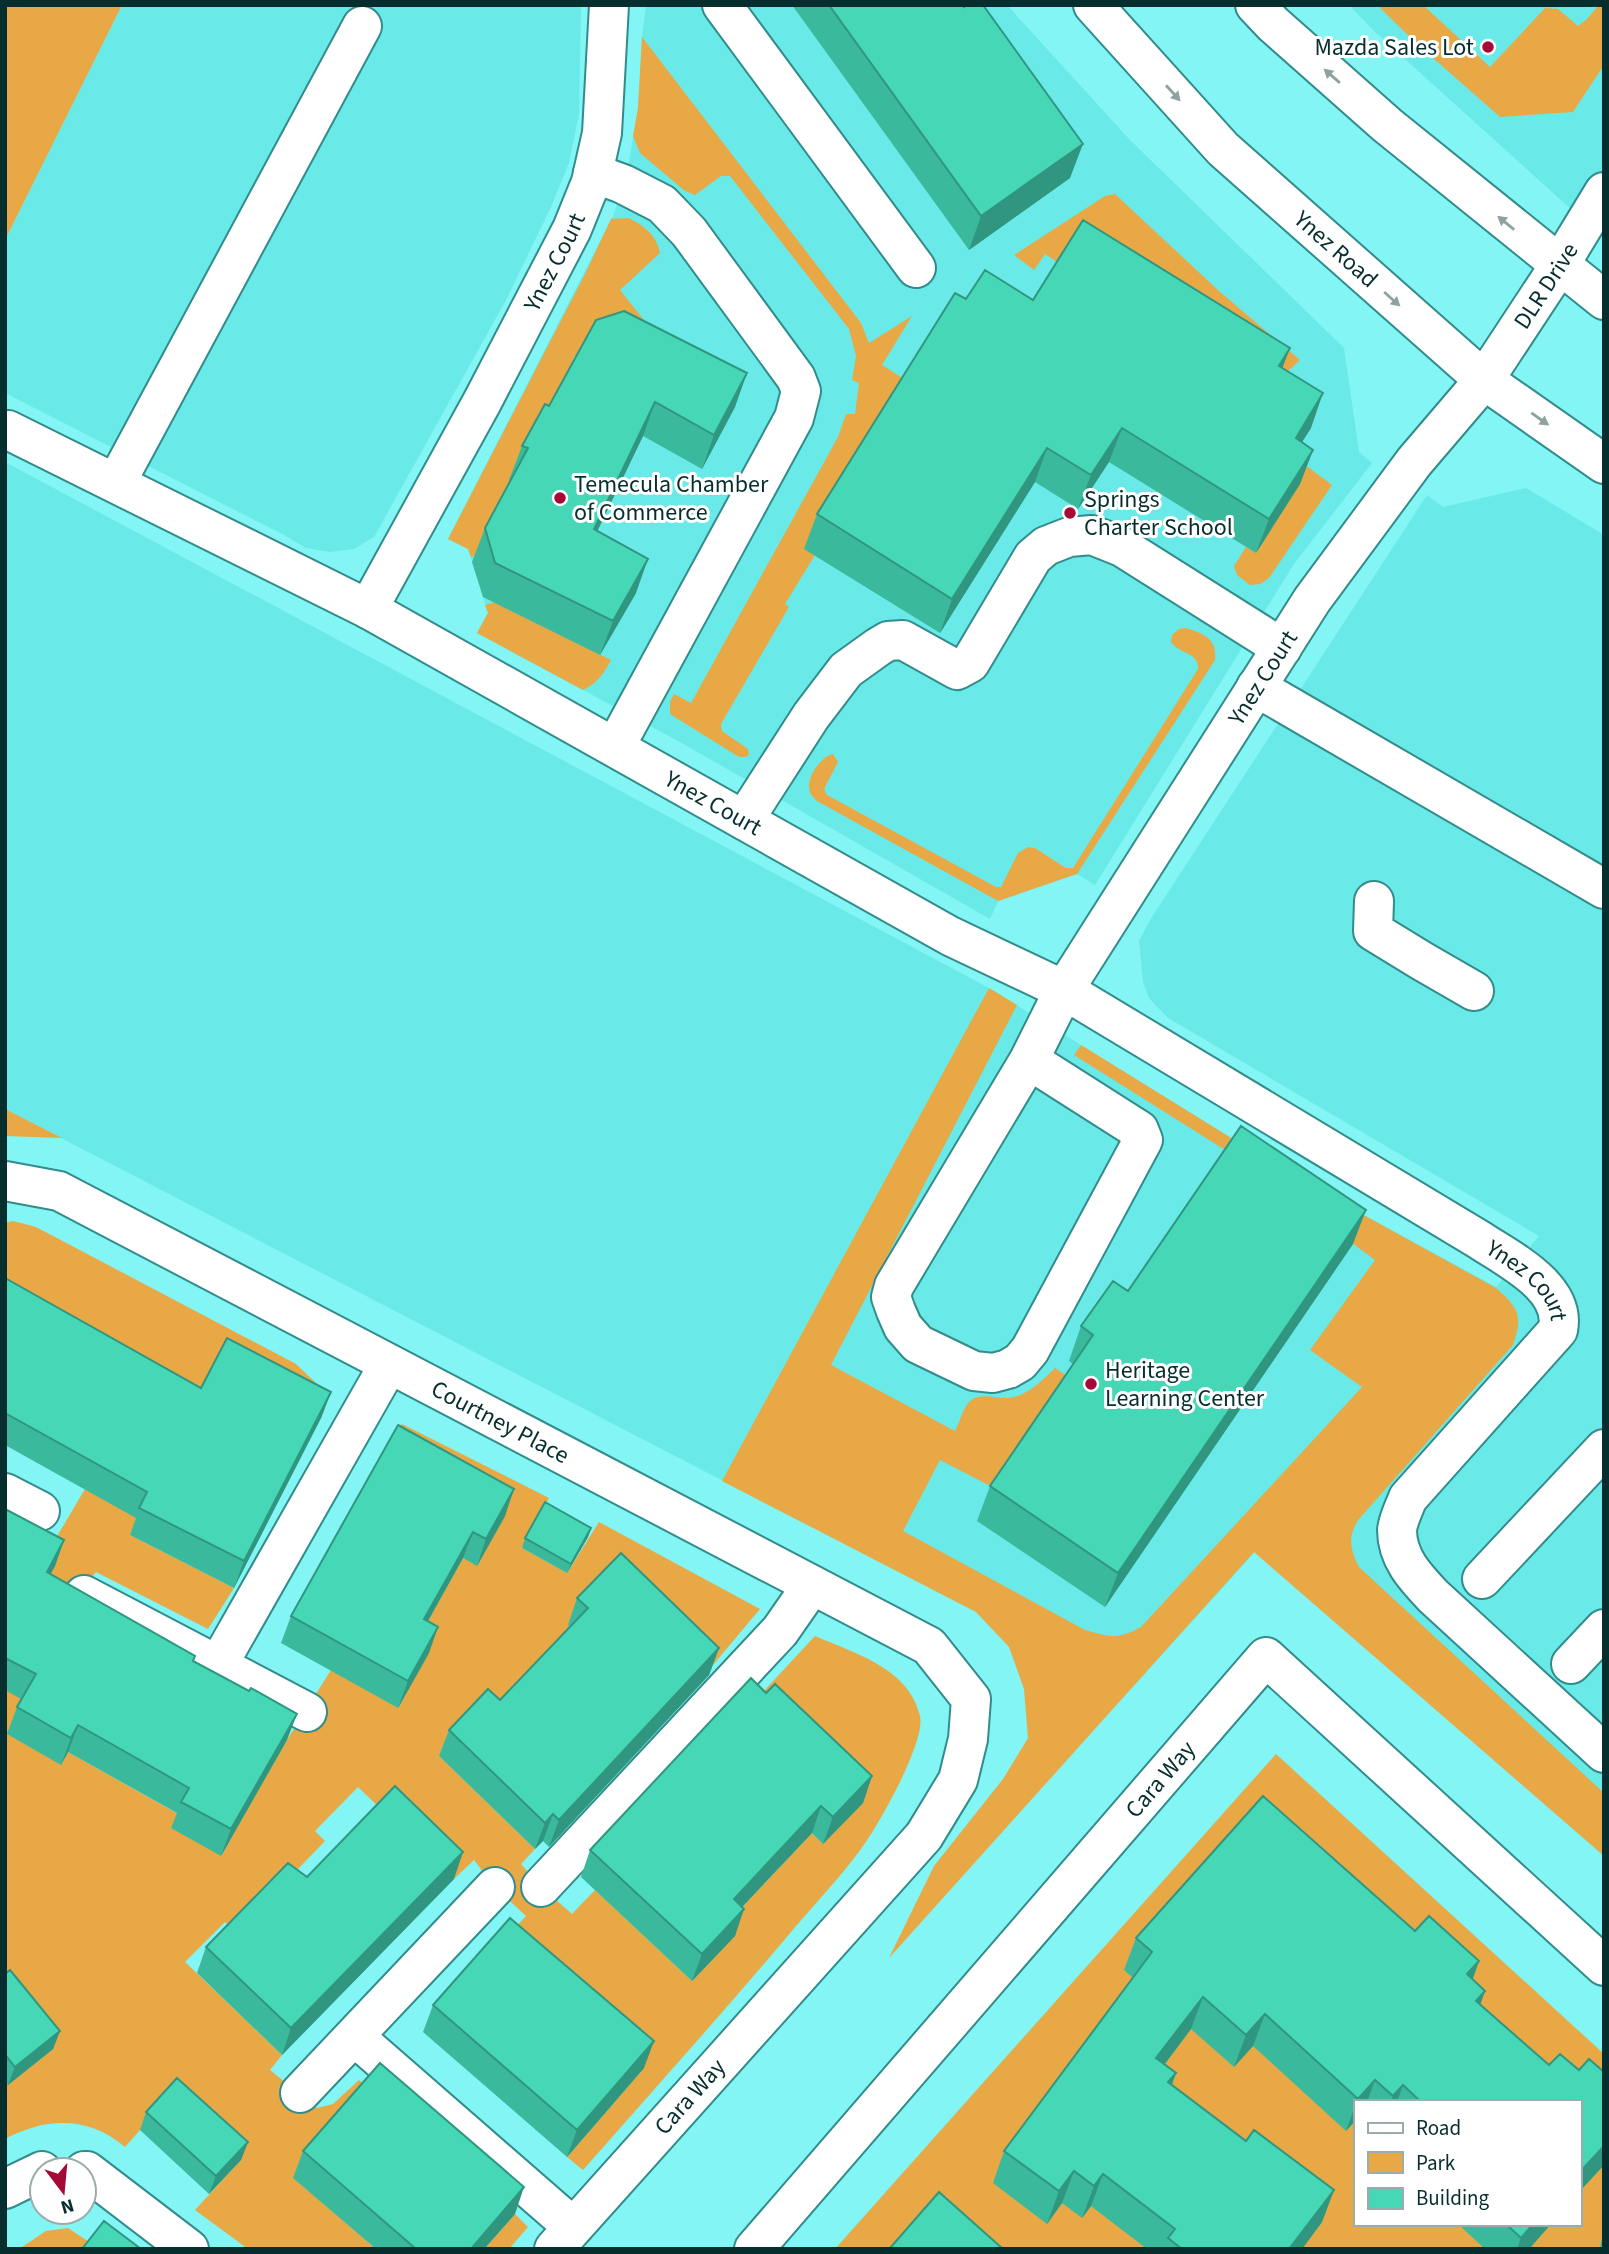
<svg xmlns="http://www.w3.org/2000/svg" width="1609" height="2254" font-family="'Source Sans 3',sans-serif">
  <style>
    .built { fill: #69eae8 }
    .green { fill: #e8a845; fill-rule: evenodd }
    .lines { fill: none; stroke-linecap: round; stroke-linejoin: round }
    .minor-casing { stroke: #318c8b; stroke-width: 42 }
    .major-casing { stroke: #318c8b; stroke-width: 42 }
    .minor { stroke: #fff; stroke-width: 38 }
    .major { stroke: #fff; stroke-width: 38 }
    .wall { fill: #3bb99d }
    .shaded-wall { fill: #30967f }
    .building { fill: #45d7b6; stroke: #30967f; stroke-width: 2 }
    .oneway { fill: #8fa1a1 }
    .poi-dot { fill: #a50937; stroke: #fff; stroke-width: 2.5 }
    .labels { text-anchor: middle; dominant-baseline: central; stroke-width: 6; stroke-linejoin: round; paint-order: stroke }
    .poi-label { font-size: 24px; fill: #072e2e; stroke: #fff; text-anchor: start }
    .street-label { font-size: 24px; fill: #072e2e; stroke: #fff }
  </style>
  <rect width="100%" height="100%" fill="#82f5f4"/>
  <path class="built" d="M122,5H581L579,114L569,163L551,207L506,300L374,537L354,549L330,552L306,548L286,536L5,393V240Z
    M646,5H1007L1130,140L1344,348L1359,452L1372,463L1294,564L1095,885L1077,874L998,901L990,919L680,742L477,633L488,613L468,549L448,539L614,214L629,162L638,108L642,37Z
    M1349,5H1604V239L1374,31Z
    M5,462L989,988L1291,1175L1496,1287L1539,1236L1168,1018L1149,998L1143,982L1139,941L1150,920L1427,495L1443,507L1526,488L1604,535V1856L1255,1552L1129,1691L5,1109Z"/>
  <path class="green" d="M5,5H122L5,240Z
    M1377,5H1423L1490,67L1545,8L1558,9L1578,26L1586,20L1599,5H1604V65L1573,112L1500,117L1415,42Z
    M642,37L861,323L869,343L912,316L882,365L909,382L815,555L785,604L789,607L721,724L722,731L748,749L749,755L745,757H739L670,714V702L674,694L691,703L838,437L846,414H855L859,383L852,380L856,356L849,329L730,176H721L695,195L685,191L640,153L633,136L638,108Z
    M1115,194L1219,291L1300,360L1285,374L1063,266L1045,254L1034,270L1014,255L1105,196Z
    M628,218C644,225 657,236 660,253L620,290L656,335L622,341L573,357L577,367L510,480L515,482L480,555L471,557L468,549L448,539L585,274L611,219Z
    M1293,456L1332,485L1269,578L1260,584L1250,585L1237,575L1234,566L1246,547L1256,553Z
    M502,600L504,607L611,660C603,675 597,683 583,690L477,633L488,613L485,605Z
    M1186,628C1204,634 1217,638 1215,660L1077,874L998,901L817,801C815,799 811,795 810,792C805,779 820,757 833,754L838,762L824,789L827,795L996,887H1001L1018,853L1028,847L1035,848L1066,868H1073L1198,669C1199,652 1179,654 1171,642L1172,635L1179,629Z
    M989,988L1017,1005L831,1365L955,1431C960,1422 963,1407 970,1401C981,1392 996,1399 1009,1398C1027,1396 1043,1380 1055,1368L1073,1380L998,1490L940,1460L903,1531L1085,1630C1111,1637 1116,1640 1141,1627L1362,1387L1310,1350L1375,1260L1230,1153L1074,1055L1081,1045L1291,1175L1496,1288C1519,1308 1523,1316 1513,1345L1359,1519C1347,1536 1350,1549 1359,1567L1604,1793V1856L1254,1552L889,1958L934,1866L1003,1779L1028,1738L1024,1689L1009,1647L976,1612L722,1481Z
    M5,1109L62,1138L5,1136Z
    M13,1221L36,1227L296,1364L320,1387L327,1403L321,1418L130,1535L234,1588L208,1629L96,1572L79,1593L68,1752L180,1815L221,1856L287,1740L331,1670L414,1646L463,1558L477,1565L504,1516L396,1435L402,1424L549,1498L522,1548L567,1573L599,1522L760,1609L707,1672L568,1625L578,1635L439,1756L535,1849L521,1864L541,1887L572,1914L595,1890L692,1981L734,1936L724,1926L812,1833L823,1844L762,1693L815,1636C854,1653 909,1668 920,1716C926,1742 878,1826 861,1849C838,1880 810,1909 786,1938C719,2017 651,2093 583,2170L567,2157L644,2068L500,1944L526,1916L495,1887L474,1860L454,1879L358,1787L315,1831L325,1841L237,1932L225,1922L185,1962L282,2055L270,2070L317,2108L333,2104L359,2080L370,2089L294,2178L376,2249H248L195,2210L241,2160L140,2130L125,2147C89,2116 46,2117 5,2139V1659L43,1560L85,1489L5,1311V1223Z
    M1276,1754L1604,2054V2249H835ZM1355,2102H1579V2224H1355Z
    M515,2214L528,2227L509,2249H484Z
    M68,2228L95,2246L93,2249H19L46,2231Z"/>
  <g class="lines">
    <defs>
      <g id="minor">
        <path d="M722,5L916,268"/>
        <path d="M593,173L623,184L662,204L689,232L796,378L801,391L794,418L615,747"/>
        <path id="s1" d="M8,430L368,609L950,936L1064,990L1478,1239C1508,1259 1567,1287 1558,1330L1408,1498C1404,1508 1398,1520 1397,1530C1397,1558 1415,1577 1433,1596L1604,1753"/>
        <path d="M116,483L362,26"/>
        <path id="s2" d="M368,609L482,402L572,229L591,182L602,133L609,5"/>
        <path d="M1256,687L1604,889"/>
        <path d="M744,820L811,716L846,670L878,647L888,641L903,640L957,670L970,663L1033,557L1046,546L1069,537L1092,535L1122,547L1282,648"/>
        <path d="M1374,901L1373,931L1422,961L1474,991"/>
        <path id="s3" d="M1029,1060L1139,1130L1143,1140L1030,1350L1020,1362L1008,1369L993,1373L974,1371L918,1344L903,1327L896,1311L891,1297L894,1286L1029,1060L1064,990L1312,600L1414,462L1484,380L1559,266L1604,192"/>
        <path id="s4" d="M5,1181L59,1191L929,1646L971,1699L968,1739L958,1780L924,1836L554,2249"/>
        <path d="M5,1493L40,1511"/>
        <path d="M1482,1579L1604,1449"/>
        <path d="M84,1595L307,1712"/>
        <path d="M1571,1664L1604,1629"/>
        <path d="M218,1665L389,1364"/>
        <path d="M541,1887L780,1631L812,1585"/>
        <path d="M355,2037L573,2227"/>
        <path d="M300,2093L495,1887"/>
        <path d="M84,2171H87L189,2249"/>
        <path d="M5,2189L42,2171"/>
        <path id="s5" d="M754,2249L1266,1657L1604,1966"/>
      </g>
      <g id="major">
        <path id="s6" d="M1093,5L1223,149L1484,380L1604,464"/>
        <path d="M1255,5L1273,24L1387,125L1604,300"/>
      </g>
    </defs>
    <use href="#minor" class="minor-casing"/>
    <use href="#major" class="major-casing"/>
    <use href="#minor" class="minor"/>
    <use href="#major" class="major"/>
  </g>
  <path class="wall" d="M792,5H962L1070,178L969,250Z
    M966,299L1033,300L1283,368L1311,428L1302,442L1313,450L1300,484L1256,553L1109,462L1078,509L1035,482L940,633L804,549L817,514Z
    M596,320L735,407L702,469L643,436L597,531L636,593L600,655L483,597L472,562L485,528L510,480H509L522,446L549,406Z
    M1353,1244L1105,1607L977,1521L990,1486L1073,1364L1069,1361L1081,1326L1128,1291Z
    M5,1278L201,1388L331,1392L321,1418L234,1588L130,1535L136,1518L5,1445Z
    M5,1509L64,1540L55,1566L50,1574L193,1662L287,1740L221,1856L171,1828L177,1813L68,1752L61,1765L7,1734L17,1707L21,1699L5,1690Z
    M505,1516L477,1566L463,1558L428,1621L429,1653L398,1708L281,1643L291,1616Z
    M591,1528L588,1537L567,1573L522,1548L525,1538Z
    M577,1598L719,1648L709,1675L549,1847L543,1841L535,1849L439,1756L449,1730L500,1700L570,1627L568,1625Z
    M766,1693L872,1776L863,1803L823,1844L812,1833L742,1907L735,1936L692,1981L581,1877L590,1850Z
    M307,1877L454,1879L282,2055L197,1973L206,1947Z
    M1415,1931L1479,1961L1473,1979L1480,2004L1549,2065L1579,2070L1604,2072V2165L1579,2192V2102H1355V2121L1346,2131L1253,2046L1234,2067L1191,2029L1165,2064L1176,2073L1172,2085L1246,2141L1334,2190L1322,2222L1302,2249H1147L1091,2206L1082,2218L1062,2203L1047,2224L993,2183L1004,2151L1133,1978L1124,1970L1136,1938Z
    M5,1974L60,2031L53,2049L8,2085L5,2082Z
    M433,2005L644,2068L567,2157L423,2032Z
    M146,2112L248,2142L241,2160L209,2194L140,2130Z
    M303,2151L515,2214L484,2249H376L293,2178Z
    M1458,2224H1551L1529,2249H1485Z
    M1604,2234V2249H1600L1601,2242Z"/>
  <path class="shaded-wall" d="M1083,144L1070,178L969,250L981,216Z
    M1290,348L1277,382L1279,366Z
    M747,373L735,407L702,469L714,435Z
    M1323,393L1311,428L1283,472L1296,438Z
    M655,402L643,436L582,563L594,529Z
    M1122,428L1109,462L1078,509L1091,475Z
    M1047,448L1035,482L940,633L952,599Z
    M1313,450L1300,484L1256,553L1269,519Z
    M648,559L636,593L600,655L613,621Z
    M1366,1210L1353,1244L1105,1607L1118,1573Z
    M331,1392L321,1418L234,1588L244,1561Z
    M514,1489L505,1516L477,1566L486,1539Z
    M591,1528L588,1537L567,1573L571,1564Z
    M473,1532L463,1558L414,1646L424,1619Z
    M64,1540L55,1566L37,1599L47,1572Z
    M438,1627L429,1653L398,1708L408,1681Z
    M719,1648L709,1675L549,1847L559,1820Z
    M297,1714L287,1740L221,1856L231,1829Z
    M78,1725L68,1752L61,1765L71,1738Z
    M872,1776L863,1803L823,1844L833,1817Z
    M821,1806L812,1833L724,1926L734,1899Z
    M553,1814L543,1841L535,1849L545,1823Z
    M463,1852L454,1879L282,2055L291,2028Z
    M744,1909L735,1936L692,1981L702,1954Z
    M1479,1961L1467,1994V1974Z
    M1485,1991L1474,2023L1476,2001Z
    M1203,1997L1191,2029L1145,2090L1156,2058Z
    M1265,2014L1253,2046L1234,2067L1246,2035Z
    M60,2031L53,2049L8,2085L15,2067Z
    M654,2041L644,2068L567,2157L577,2130Z
    M1176,2073L1164,2105L1168,2082Z
    M1375,2080L1367,2102H1357L1358,2099Z
    M1403,2085L1397,2102H1391L1393,2096Z
    M1355,2106V2121L1346,2131Z
    M248,2142L241,2160L209,2194L216,2176Z
    M1604,2146V2165L1579,2192V2173Z
    M1074,2171L1062,2203L1047,2224L1059,2191Z
    M1103,2174L1091,2206L1082,2218L1094,2186Z
    M524,2187L515,2214L484,2249H471Z
    M1334,2190L1322,2222L1302,2249H1289Z
    M1533,2224H1551L1529,2249H1517L1521,2238Z"/>
  <path class="building" d="M829,5H962L964,7L966,5H983L1083,144L981,216Z
    M1083,220L1290,348L1279,366L1323,393L1296,438L1313,450L1269,519L1122,428L1091,475L1047,448L952,599L817,514L955,293L966,299L985,270L1033,300Z
    M624,311L747,373L714,435L655,402L594,529L648,559L613,621L495,563L485,528L528,448L522,446L545,404L549,406L596,320Z
    M1241,1126L1366,1210L1118,1573L990,1486L1093,1335L1081,1326L1113,1281L1128,1291Z
    M5,1278L201,1388L227,1338L331,1392L244,1561L139,1508L147,1492L5,1413Z
    M398,1425L514,1489L486,1539L473,1532L424,1619L438,1627L408,1681L291,1616Z
    M545,1502L591,1528L571,1564L525,1538Z
    M5,1509L64,1540L47,1572L195,1656L193,1661L249,1691L251,1688L297,1714L231,1829L181,1802L189,1788L78,1725L71,1738L17,1707L36,1674L5,1658Z
    M621,1553L719,1648L559,1820L553,1814L545,1823L449,1730L488,1689L500,1700L588,1608L577,1598Z
    M751,1678L766,1693L775,1684L872,1776L833,1817L821,1806L734,1899L744,1909L702,1954L590,1850Z
    M395,1786L463,1852L291,2028L206,1947L288,1863L307,1877Z
    M1263,1796L1415,1931L1429,1916L1479,1961L1467,1974L1485,1991L1476,2001L1549,2065L1560,2054L1579,2070L1589,2059L1604,2072V2146L1579,2173V2102H1421L1403,2085L1393,2096L1375,2080L1358,2099L1265,2014L1246,2035L1203,1997L1156,2058L1176,2073L1168,2082L1246,2141L1254,2130L1334,2190L1289,2249H1182L1168,2238L1175,2229L1103,2174L1094,2186L1074,2171L1059,2191L1004,2151L1152,1952L1136,1938Z
    M510,1918L654,2041L577,2130L433,2005Z
    M10,1970L60,2031L15,2067L7,2057L5,2059V1974Z
    M380,2063L524,2187L471,2249H416L303,2151Z
    M177,2078L248,2142L216,2176L146,2112Z
    M939,2192L1003,2249L890,2248Z
    M104,2221L141,2249H82Z
    M1506,2224H1533L1521,2238Z"/>
  <defs><path id="oneway-solid" d="M-6-.8H1V-3.2L6.5 0L1 3.2V.8H-6Z" transform="scale(1.75)"/></defs>
  <g class="oneway">
    <use href="#oneway-solid" transform="translate(1332 76) rotate(-139)"/>
    <use href="#oneway-solid" transform="translate(1173 93) rotate(48)"/>
    <use href="#oneway-solid" transform="translate(1506 223) rotate(-141)"/>
    <use href="#oneway-solid" transform="translate(1392 299) rotate(42)"/>
    <use href="#oneway-solid" transform="translate(1540 419) rotate(35)"/>
  </g>
  <g class="poi-dot">
    <circle cx="1488" cy="47" r="7"/>
    <circle cx="560" cy="498" r="7"/>
    <circle cx="1070" cy="513" r="7"/>
    <circle cx="1091" cy="1384" r="7"/>
  </g>
  <g class="labels">
    <g class="poi-label">
      <text x="1474" y="47" text-anchor="end">Mazda Sales Lot</text>
      <text x="574" y="484">Temecula Chamber<tspan x="574" dy="28">of Commerce</tspan></text>
      <text x="1084" y="499">Springs<tspan x="1084" dy="28">Charter School</tspan></text>
      <text x="1105" y="1370">Heritage<tspan x="1105" dy="28">Learning Center</tspan></text>
    </g>
    <g class="street-label">
      <text stroke="none"><textPath href="#s6" startOffset="345">Ynez Road</textPath></text>
      <text stroke="none"><textPath href="#s2" startOffset="394">Ynez Court</textPath></text>
      <text stroke="none"><textPath href="#s3" startOffset="1768">DLR Drive</textPath></text>
      <text stroke="none"><textPath href="#s3" startOffset="1284">Ynez Court</textPath></text>
      <text stroke="none"><textPath href="#s1" startOffset="798">Ynez Court</textPath></text>
      <text stroke="none"><textPath href="#s1" startOffset="1745">Ynez Court</textPath></text>
      <text stroke="none"><textPath href="#s4" startOffset="553">Courtney Place</textPath></text>
      <text stroke="none"><textPath href="#s5" startOffset="621">Cara Way</textPath></text>
      <text transform="translate(690 2097) rotate(-48)">Cara Way</text>
    </g>
  </g>
  <rect width="1609" height="2254" fill="none" stroke="#072e2e" stroke-width="14"/>
  <rect x="1354" y="2100" width="228" height="126" fill="#ffffff" stroke="#9cabab" stroke-width="2"/>
  <rect x="1368" y="2123" width="35" height="10" fill="#ffffff" stroke="#9cabab" stroke-width="2"/>
  <text x="1416" y="2135" font-size="21" fill="#072e2e">Road</text>
  <rect x="1368" y="2152" width="35" height="21" fill="#e8a845" stroke="#9cabab" stroke-width="2"/>
  <text x="1416" y="2170" font-size="21" fill="#072e2e">Park</text>
  <rect x="1368" y="2188" width="35" height="21" fill="#45d7b6" stroke="#9cabab" stroke-width="2"/>
  <text x="1416" y="2205" font-size="21" fill="#072e2e">Building</text>
  <g transform="translate(63 2191) rotate(164)"><circle r="33" fill="#ffffff" stroke="#9cabab" stroke-width="2"/>
  <path d="M0-5L12 26L0 18L-12 26Z" fill="#a50937"/>
  <text y="-10" font-size="19" font-weight="bold" text-anchor="middle" fill="#072e2e">N</text>
  </g>
</svg>
